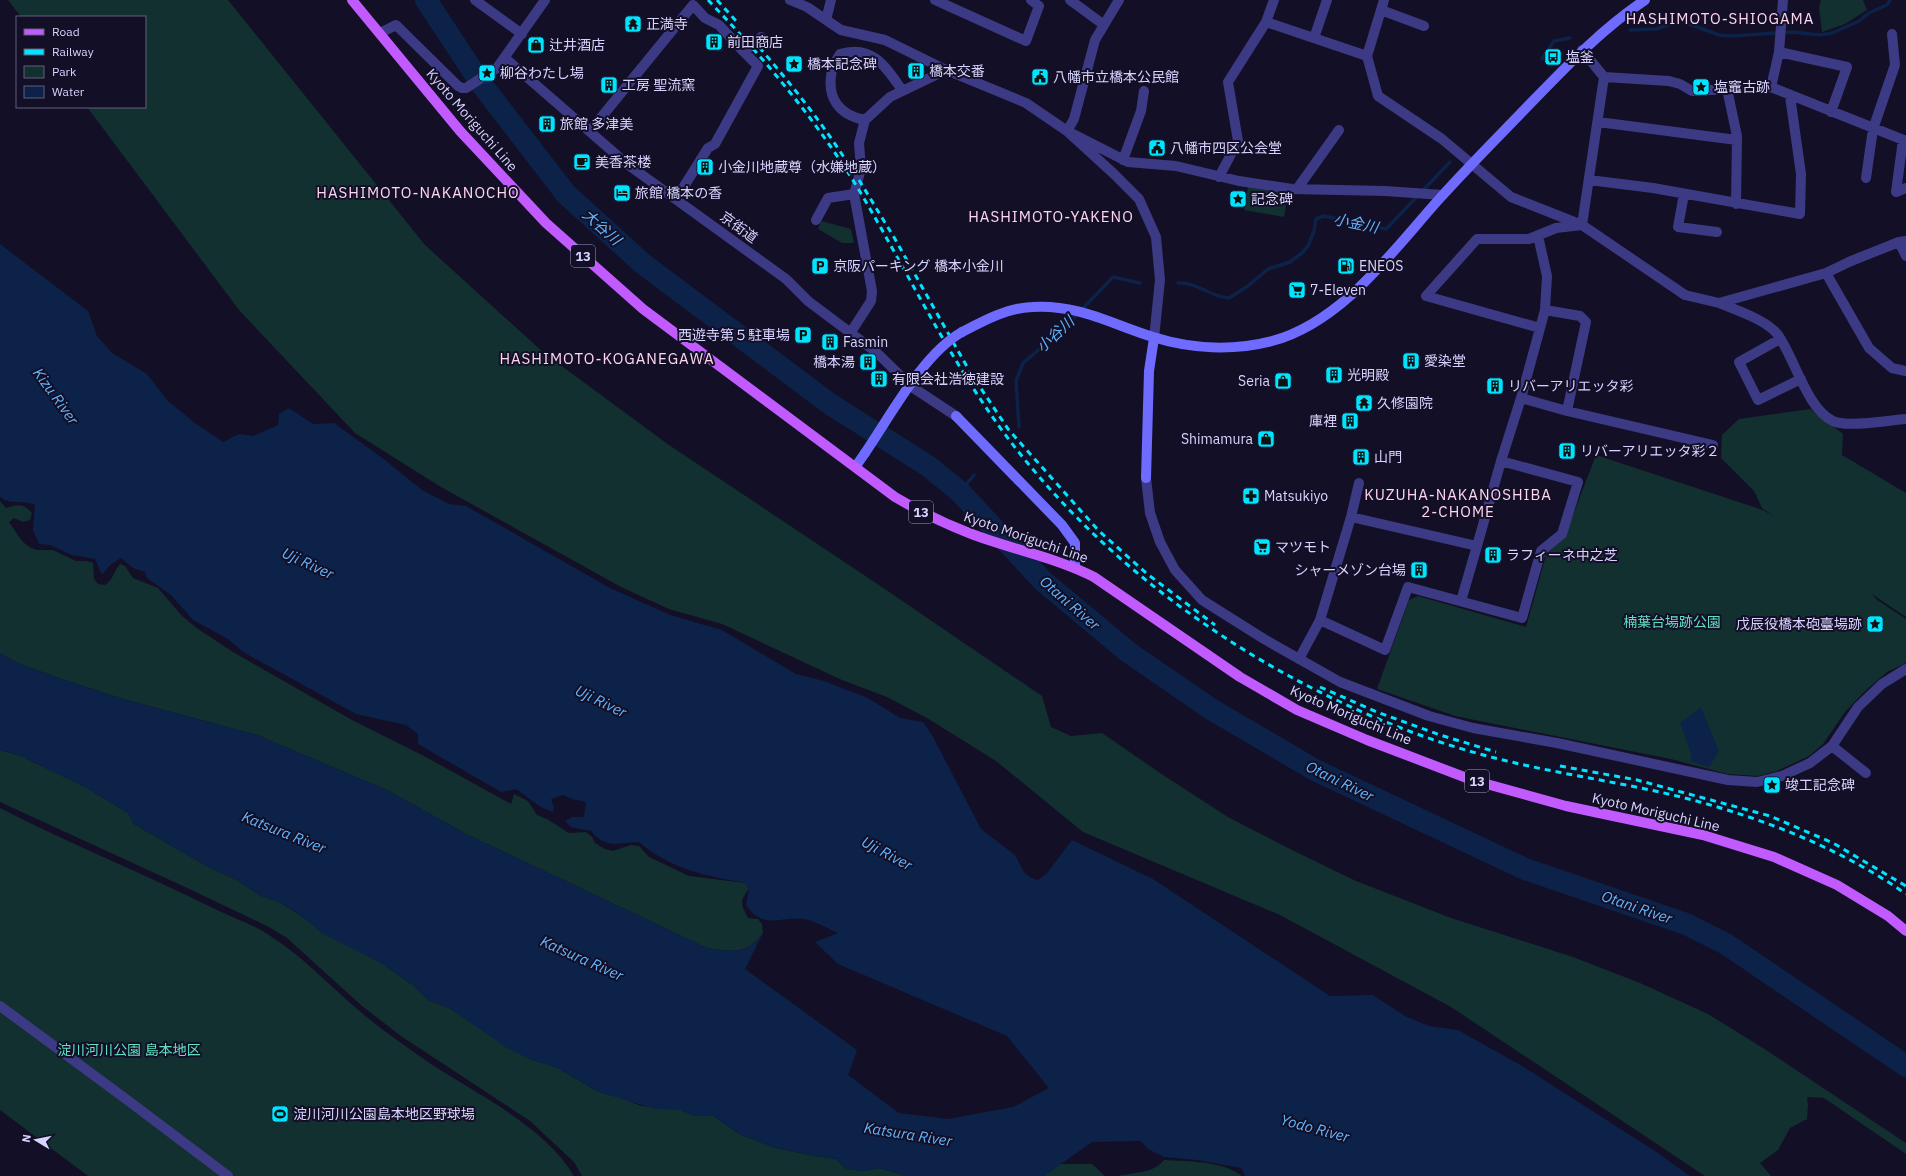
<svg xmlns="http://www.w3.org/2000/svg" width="1906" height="1176" font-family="'IBM Plex Sans','Noto Sans JP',sans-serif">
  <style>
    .green { fill: #12302f }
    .water { fill: #0c2248 }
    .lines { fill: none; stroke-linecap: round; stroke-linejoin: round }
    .stream { stroke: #0c2248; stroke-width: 3.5 }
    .river { stroke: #0c2248; stroke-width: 22 }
    .street { stroke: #3d3a85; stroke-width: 10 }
    .secondary { stroke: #6f6bff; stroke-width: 10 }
    .primary { stroke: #c25bff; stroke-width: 10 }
    .rail { stroke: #00e5ff; stroke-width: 3; stroke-dasharray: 6 5; stroke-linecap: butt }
    .secondary-bridge { stroke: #6f6bff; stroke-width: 10 }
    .labels { text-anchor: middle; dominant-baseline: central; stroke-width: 4; stroke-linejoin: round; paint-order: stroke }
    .shield { fill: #130f26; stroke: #9e99be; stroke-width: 1 }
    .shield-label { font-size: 13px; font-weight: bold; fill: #d9d4ff }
    .poi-label { font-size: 14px; fill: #d9d4ff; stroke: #130f26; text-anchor: start }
    .street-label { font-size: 14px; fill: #d9d4ff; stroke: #130f26 }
    .park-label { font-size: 14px; fill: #5fe0c0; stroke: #130f26 }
    .neighbourhood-label { font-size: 15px; letter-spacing: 1px; fill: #ffd6f0; stroke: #130f26 }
    .water-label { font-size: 15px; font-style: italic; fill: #62b6ff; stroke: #130f26 }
  </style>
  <rect width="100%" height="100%" fill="#130f26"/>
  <path class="green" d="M8,0H228L425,245L544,353L669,445L873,581L1042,696L1051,727L1071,736L1102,733L1166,777L1228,817L1292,850L1356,881L1451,918L1573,957L1640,983L1708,1014L1763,1048L1906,1143V1154L1824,1098L1807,1097L1808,1105L1807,1119L1790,1128L1778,1150L1760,1163L1771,1176H1705L1451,1007L1280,915L1083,832L996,761L927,718L887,697L842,680L722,624L669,609L621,587L441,487L355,433L239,310L87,107H145V17H21Z
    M1821,0H1863L1867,10L1845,24L1822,32L1819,7Z
    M1248,187L1288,194L1284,217L1244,210Z
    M821,221L851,229L854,243H842L818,229Z
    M1810,409L1843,434L1842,455L1906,493V617L1872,594L1877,600L1906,619V663L1887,672L1865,691L1845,712L1823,744L1809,756L1777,771L1758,776L1727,774L1671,759L1455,716L1377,689L1409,600L1418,596L1526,627L1547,552L1565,536L1596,455L1763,510L1776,518L1762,508L1754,491L1721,458L1722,435L1739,419Z
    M0,501L6,508C17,504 24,503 32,513L30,520L23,522L14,518L9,522L22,541L29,547L37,550H53L76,561H87L93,563L94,579L98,584L105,585C114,579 113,572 120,564L125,566L133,578L158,588L182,616L198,629L233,652L352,720L424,756L511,804L514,794L528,801L537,815L547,819L569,833L586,832L592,837L595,843L605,849L613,851L631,845L639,846L649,857L689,876L745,883L749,889C739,902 741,904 748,918L758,919L762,924L763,933C747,955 733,952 707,948L466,834L389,791L257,735L123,699L62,679L17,663L0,653Z
    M0,750L21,756L87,788L128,813L134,824L210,868L235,879L261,896L279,902L355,949L381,963L413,985L428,1000L449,1008L532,1060L556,1067L599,1092L622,1098L641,1106L681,1110L694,1116H713L741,1135L776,1148L810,1155L836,1159L846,1169L863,1171L879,1168L906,1176H582L574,1162L530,1121L401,1036L362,1006L287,938L269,927L185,887L0,802Z
    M0,808C70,844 143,873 213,908C231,917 252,924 269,935C301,955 328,984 356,1008C379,1028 404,1045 428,1062C476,1094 545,1126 574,1176H88L0,1110Z
    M1164,1160C1189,1162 1221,1160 1242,1176H1118C1134,1172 1153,1174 1164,1160Z
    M1060,1164H1092L1105,1176H1044Z"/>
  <path class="water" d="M0,244L88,311L97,336L112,353L147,374L168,401L195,423L223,442L239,434L253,436L278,425L279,414L289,408L313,424L334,423L385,460L422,490L449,504L466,506L610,588L670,615L722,630L796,674L824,681L868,698L900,718L923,722L932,735L981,829L1015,855L1024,872L1031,878L1038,880L1047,873L1072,840L1153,879L1330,996L1373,995L1405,1016L1429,1026L1458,1030L1522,1066L1655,1151L1690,1176H1245L1241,1168L1197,1160L1164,1157L1148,1149L1141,1141L1092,1142L1044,1176H906L879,1168L863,1171L846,1169L836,1159L810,1155L776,1148L741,1135L713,1116H694L681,1110L655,1109L599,1092L556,1067L532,1060L507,1048L449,1008L428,1000L413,985L381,963L323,934L296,912L279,902L261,896L235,879L210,868L134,824L128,813L87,788L21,756L0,750V653L17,663L62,679L123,699L257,735L389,791L466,834L707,948C733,952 747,955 763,933L745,969L857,1050L848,1075L899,1113L948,1119L1013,1107L1049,1088L1007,1036L838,964L815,942L838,933C828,929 814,920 803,919C779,916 765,931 746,905L749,889L745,883C704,875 672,870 639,842C619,843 605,849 591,831L571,827L565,821L572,817H584L586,802L572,799L563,795L551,799L554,807L553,812L541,807L516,789L501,792L418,744V734L406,725L356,714L243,652L228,639L193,620L172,596L147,578L145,572L133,568L121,558L110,565L102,575L95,559L72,555L50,545L39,544L33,530L35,505C22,499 12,506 0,497Z
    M1701,707L1719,751L1709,767L1690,761L1692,756L1680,723Z"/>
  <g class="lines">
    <path class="stream" d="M1630,30L1656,29L1681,21L1719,35L1731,36L1793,32L1820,35L1832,33L1859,21L1869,13L1887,5L1890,0
      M1542,59L1554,41L1570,38
      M1178,283C1197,282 1208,296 1229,298L1248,286L1268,269L1290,262L1302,253L1308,246L1314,231L1316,219L1324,216L1386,229L1450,162
      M1019,427L1016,381L1023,363L1061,331L1113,277L1140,283
      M960,492L974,475"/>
    <path class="river" d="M426,0L482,85L566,194L642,263L830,404L928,466L960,492L1043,581L1128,652L1211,709L1315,770L1525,869L1686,924L1726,944L1906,1066"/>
    <path class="street" d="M475,0L522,34
      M790,0L807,7L841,30L885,40L946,70
      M935,0L1026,41L1039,6L1031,0
      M1070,0L1104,25
      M1119,0L1095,40L1074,119L1067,131L1128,162L1176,166L1239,181L1292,189L1385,191L1443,195
      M1384,0L1367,56L1378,96L1442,139L1511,197L1582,225L1685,295L1719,303L1826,273L1851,261L1899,242L1906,241
      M1381,10L1424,26
      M826,20L831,0
      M1266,22L1367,56
      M380,33L396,25L458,86L462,88H466L497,68L545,0
      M1314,38L1327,0
      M1582,50L1604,77
      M1779,52L1847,67L1831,112
      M505,58L627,164L786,279L808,301L876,352L912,387L956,416
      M1771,87L1779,52L1783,0
      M1727,89L1737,136L1736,204
      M902,90C886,67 872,44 840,54C837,59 833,65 832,70C826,98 839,115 865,120L890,97L946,70L1026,103L1067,131L1114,174L1139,199L1156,237L1160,280L1154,338
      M1598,122L1737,140
      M590,131L693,5L705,18L719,25L744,52L761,37
      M1903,140L1896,192L1906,188
      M1123,160L1141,111L1144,91
      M1219,177L1238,141L1228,82L1266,22L1274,0
      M1866,178L1873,129L1895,65L1892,34
      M1589,180L1653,188L1800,214L1801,174L1790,96
      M1297,189L1339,130
      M1684,194L1678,227L1717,232
      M676,199L708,148L715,144L758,66L744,52
      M816,220L828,198L854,194
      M1899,242L1906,256
      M1826,273L1869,348L1892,368L1906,371
      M1719,303C1736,310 1767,320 1778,335C1795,359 1807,409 1833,421C1846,428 1890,420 1906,419
      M1545,310L1580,316L1586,322L1567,411
      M1540,328L1426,296L1477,239H1529L1556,228L1582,225L1604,77L1669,81L1680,84L1692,91L1771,87L1906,141
      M851,332L871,301L872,291L854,194L861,169L859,143L865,120
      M1780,339L1739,362L1758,400L1801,379
      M1521,398L1567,411L1713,445
      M1146,478L1150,513L1160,542L1175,570L1202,600L1264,639L1340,682L1429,716L1473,728L1557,743L1728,780L1757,782L1782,776L1810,763L1832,746L1858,707L1882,684L1906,669
      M1351,517L1477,546L1501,461L1521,398L1545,310L1547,276L1538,236
      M1461,601L1477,546
      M1320,620L1385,650L1408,587L1522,618L1541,551L1562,534L1578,482L1501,461
      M1299,659L1320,620L1351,517L1359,483
      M1832,746L1866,773
      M0,1006L130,1102L228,1176"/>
    <path class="secondary" d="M962,332C985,320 1007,308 1032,307C1078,304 1111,324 1153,337C1191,349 1233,351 1272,341C1343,322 1394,249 1441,197C1468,167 1497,138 1525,109C1563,70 1600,30 1645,0
      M956,416L1062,525L1075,543V567
      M856,466L865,453
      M1146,478L1149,371L1154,338"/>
    <path class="primary" d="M352,0L460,131L546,223L643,309L895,497C919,511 943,523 969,533C1010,549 1055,557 1094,577L1240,677L1297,710L1367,740L1472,780L1566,806L1703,835L1774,857L1837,885L1888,916L1906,931"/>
    <path class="rail" d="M708,0C764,58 817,121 859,190C907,271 948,357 1004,433C1072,524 1157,597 1254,656C1333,703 1418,740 1507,761C1573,777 1641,785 1707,804C1777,824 1846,852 1906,894
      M717,0L737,22
      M752,39C786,78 819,118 847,162
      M859,180L895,239L970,372L1008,429L1098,530L1146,573L1215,625
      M1320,687L1377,712L1440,735L1496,752
      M1560,766L1637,780L1770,816L1833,843L1906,886"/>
    <path class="secondary-bridge" d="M865,453C891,415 923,354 962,332"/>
  </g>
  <defs>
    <symbol id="temple-square" viewBox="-11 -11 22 22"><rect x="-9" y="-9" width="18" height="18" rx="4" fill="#00e5ff" stroke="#130f26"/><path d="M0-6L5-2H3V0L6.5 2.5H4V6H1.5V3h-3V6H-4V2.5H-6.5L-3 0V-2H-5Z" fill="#111"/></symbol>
    <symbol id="building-square" viewBox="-11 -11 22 22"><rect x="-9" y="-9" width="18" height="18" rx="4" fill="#00e5ff" stroke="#130f26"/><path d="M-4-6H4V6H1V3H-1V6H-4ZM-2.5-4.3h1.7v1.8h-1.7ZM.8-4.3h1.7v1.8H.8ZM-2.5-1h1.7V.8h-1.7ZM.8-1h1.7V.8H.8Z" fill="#111"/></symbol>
    <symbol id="shop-square" viewBox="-11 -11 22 22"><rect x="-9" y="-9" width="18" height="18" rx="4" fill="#00e5ff" stroke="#130f26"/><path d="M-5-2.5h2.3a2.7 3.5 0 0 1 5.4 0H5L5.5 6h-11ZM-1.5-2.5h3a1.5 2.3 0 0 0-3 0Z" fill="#111"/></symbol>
    <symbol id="bus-square" viewBox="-11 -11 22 22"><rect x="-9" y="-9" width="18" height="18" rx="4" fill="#00e5ff" stroke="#130f26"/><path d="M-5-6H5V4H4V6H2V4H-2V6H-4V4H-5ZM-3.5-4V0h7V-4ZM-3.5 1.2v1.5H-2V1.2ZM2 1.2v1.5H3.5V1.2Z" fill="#111"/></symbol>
    <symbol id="sight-square" viewBox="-11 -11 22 22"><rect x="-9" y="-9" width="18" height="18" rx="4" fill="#00e5ff" stroke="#130f26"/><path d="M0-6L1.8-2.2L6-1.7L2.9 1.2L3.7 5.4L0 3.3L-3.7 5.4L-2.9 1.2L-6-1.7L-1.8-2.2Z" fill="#111"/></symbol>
    <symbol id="civic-square" viewBox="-11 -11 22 22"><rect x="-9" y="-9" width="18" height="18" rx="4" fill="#00e5ff" stroke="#130f26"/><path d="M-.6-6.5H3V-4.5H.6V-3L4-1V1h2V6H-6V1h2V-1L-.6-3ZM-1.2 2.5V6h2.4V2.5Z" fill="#111"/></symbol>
    <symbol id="cafe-square" viewBox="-11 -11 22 22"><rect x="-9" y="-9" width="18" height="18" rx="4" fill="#00e5ff" stroke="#130f26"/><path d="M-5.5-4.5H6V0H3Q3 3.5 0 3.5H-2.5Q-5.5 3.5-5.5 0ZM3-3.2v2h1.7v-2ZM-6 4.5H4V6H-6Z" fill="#111"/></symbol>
    <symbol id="hotel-square" viewBox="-11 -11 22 22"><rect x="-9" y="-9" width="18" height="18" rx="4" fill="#00e5ff" stroke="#130f26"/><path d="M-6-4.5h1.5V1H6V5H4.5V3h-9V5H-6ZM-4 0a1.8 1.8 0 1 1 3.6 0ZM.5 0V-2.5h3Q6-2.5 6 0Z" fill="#111"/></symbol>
    <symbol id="parking-square" viewBox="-11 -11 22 22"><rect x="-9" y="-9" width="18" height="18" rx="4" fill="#00e5ff" stroke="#130f26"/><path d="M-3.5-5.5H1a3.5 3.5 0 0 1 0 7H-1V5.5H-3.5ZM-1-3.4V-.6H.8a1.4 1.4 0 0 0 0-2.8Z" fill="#111"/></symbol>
    <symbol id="fuel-square" viewBox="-11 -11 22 22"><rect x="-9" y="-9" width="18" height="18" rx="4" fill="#00e5ff" stroke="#130f26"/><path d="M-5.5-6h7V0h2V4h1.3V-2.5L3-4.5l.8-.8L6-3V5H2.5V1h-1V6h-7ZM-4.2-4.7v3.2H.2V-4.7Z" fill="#111"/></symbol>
    <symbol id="supermarket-square" viewBox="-11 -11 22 22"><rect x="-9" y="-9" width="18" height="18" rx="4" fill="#00e5ff" stroke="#130f26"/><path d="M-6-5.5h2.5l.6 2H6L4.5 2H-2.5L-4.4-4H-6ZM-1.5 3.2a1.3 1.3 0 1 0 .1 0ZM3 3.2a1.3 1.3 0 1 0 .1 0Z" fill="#111"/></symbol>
    <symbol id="pharmacy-square" viewBox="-11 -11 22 22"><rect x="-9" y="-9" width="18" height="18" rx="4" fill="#00e5ff" stroke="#130f26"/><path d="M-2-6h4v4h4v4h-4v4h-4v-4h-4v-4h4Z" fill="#111"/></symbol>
    <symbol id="stadium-square" viewBox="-11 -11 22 22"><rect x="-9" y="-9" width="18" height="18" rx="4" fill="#00e5ff" stroke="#130f26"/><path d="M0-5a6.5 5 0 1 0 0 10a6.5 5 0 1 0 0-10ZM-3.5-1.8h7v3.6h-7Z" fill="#111"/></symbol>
  </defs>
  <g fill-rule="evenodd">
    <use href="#temple-square" x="623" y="14" width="20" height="20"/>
    <use href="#building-square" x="704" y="32" width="20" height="20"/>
    <use href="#shop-square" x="526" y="35" width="20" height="20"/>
    <use href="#bus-square" x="1543" y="47" width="20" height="20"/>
    <use href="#sight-square" x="784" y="54" width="20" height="20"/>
    <use href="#building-square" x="906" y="61" width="20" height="20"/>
    <use href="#sight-square" x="477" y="63" width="20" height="20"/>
    <use href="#civic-square" x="1030" y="67" width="20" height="20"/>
    <use href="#building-square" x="599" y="75" width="20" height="20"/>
    <use href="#sight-square" x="1691" y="77" width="20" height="20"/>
    <use href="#building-square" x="537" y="114" width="20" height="20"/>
    <use href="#civic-square" x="1147" y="138" width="20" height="20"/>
    <use href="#cafe-square" x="572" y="152" width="20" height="20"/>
    <use href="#building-square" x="695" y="157" width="20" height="20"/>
    <use href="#hotel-square" x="612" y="183" width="20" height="20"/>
    <use href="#sight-square" x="1228" y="189" width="20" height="20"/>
    <use href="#parking-square" x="810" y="256" width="20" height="20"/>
    <use href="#fuel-square" x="1336" y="256" width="20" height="20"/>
    <use href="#supermarket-square" x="1287" y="280" width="20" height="20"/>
    <use href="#parking-square" x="793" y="325" width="20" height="20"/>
    <use href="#building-square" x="820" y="332" width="20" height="20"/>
    <use href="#building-square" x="1401" y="351" width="20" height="20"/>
    <use href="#building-square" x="858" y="352" width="20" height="20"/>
    <use href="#building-square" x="1324" y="365" width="20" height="20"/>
    <use href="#building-square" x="869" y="369" width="20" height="20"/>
    <use href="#shop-square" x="1273" y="371" width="20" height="20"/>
    <use href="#building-square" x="1485" y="376" width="20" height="20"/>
    <use href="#temple-square" x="1354" y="393" width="20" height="20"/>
    <use href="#building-square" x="1340" y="411" width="20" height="20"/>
    <use href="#shop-square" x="1256" y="429" width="20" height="20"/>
    <use href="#building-square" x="1557" y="441" width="20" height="20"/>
    <use href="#building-square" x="1351" y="447" width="20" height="20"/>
    <use href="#pharmacy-square" x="1241" y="486" width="20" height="20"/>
    <use href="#supermarket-square" x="1252" y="537" width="20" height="20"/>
    <use href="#building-square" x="1483" y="545" width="20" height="20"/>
    <use href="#building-square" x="1409" y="560" width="20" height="20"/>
    <use href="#sight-square" x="1865" y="614" width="20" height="20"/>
    <use href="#sight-square" x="1762" y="775" width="20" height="20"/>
    <use href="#stadium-square" x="270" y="1104" width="20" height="20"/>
  </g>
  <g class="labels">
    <g class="shield">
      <rect x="571" y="245" width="24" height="22" rx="3"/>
      <rect x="909" y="501" width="24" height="22" rx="3"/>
      <rect x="1465" y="770" width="24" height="22" rx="3"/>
    </g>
    <g class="shield-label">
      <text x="583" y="256">13</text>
      <text x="921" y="512">13</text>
      <text x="1477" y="781">13</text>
    </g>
    <g class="poi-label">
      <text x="646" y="24">正満寺</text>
      <text x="727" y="42">前田商店</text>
      <text x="549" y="45">辻井酒店</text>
      <text x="1566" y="57">塩釜</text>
      <text x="807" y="64">橋本記念碑</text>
      <text x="929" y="71">橋本交番</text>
      <text x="500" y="73">柳谷わたし場</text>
      <text x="1053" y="77">八幡市立橋本公民館</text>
      <text x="622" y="85">工房 聖流窯</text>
      <text x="1714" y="87">塩竈古跡</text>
      <text x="560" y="124">旅館 多津美</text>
      <text x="1170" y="148">八幡市四区公会堂</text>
      <text x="595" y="162">美香茶楼</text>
      <text x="718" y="167">小金川地蔵尊（水嫌地蔵）</text>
      <text x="635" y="193">旅館 橋本の香</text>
      <text x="1251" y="199">記念碑</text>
      <text x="833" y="266">京阪パーキング 橋本小金川</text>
      <text x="1359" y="266">ENEOS</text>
      <text x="1310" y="290">7-Eleven</text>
      <text x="790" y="335" text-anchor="end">西遊寺第５駐車場</text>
      <text x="843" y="342">Fasmin</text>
      <text x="1424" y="361">愛染堂</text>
      <text x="855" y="362" text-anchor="end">橋本湯</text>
      <text x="1347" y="375">光明殿</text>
      <text x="892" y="379">有限会社浩徳建設</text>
      <text x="1270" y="381" text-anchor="end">Seria</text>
      <text x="1508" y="386">リバーアリエッタ彩</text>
      <text x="1377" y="403">久修園院</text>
      <text x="1337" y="421" text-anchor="end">庫裡</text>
      <text x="1253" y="439" text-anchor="end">Shimamura</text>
      <text x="1580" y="451">リバーアリエッタ彩２</text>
      <text x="1374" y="457">山門</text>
      <text x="1264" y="496">Matsukiyo</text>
      <text x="1275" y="547">マツモト</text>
      <text x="1506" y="555">ラフィーネ中之芝</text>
      <text x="1406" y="570" text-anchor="end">シャーメゾン台場</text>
      <text x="1862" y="624" text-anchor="end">戊辰役橋本砲臺場跡</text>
      <text x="1785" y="785">竣工記念碑</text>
      <text x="293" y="1114">淀川河川公園島本地区野球場</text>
    </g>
    <g class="street-label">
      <text transform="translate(472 120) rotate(49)">Kyoto Moriguchi Line</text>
      <text transform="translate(739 227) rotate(36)">京街道</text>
      <text transform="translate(1026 537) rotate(19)">Kyoto Moriguchi Line</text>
      <text transform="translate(1351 715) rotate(23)">Kyoto Moriguchi Line</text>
      <text transform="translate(1656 812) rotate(13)">Kyoto Moriguchi Line</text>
    </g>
    <g class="park-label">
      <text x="1672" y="622">楠葉台場跡公園</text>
      <text x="129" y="1050">淀川河川公園 島本地区</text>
    </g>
    <g class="neighbourhood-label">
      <text x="1720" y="18">HASHIMOTO-SHIOGAMA</text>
      <text x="418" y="192">HASHIMOTO-NAKANOCHO</text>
      <text x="1051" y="216">HASHIMOTO-YAKENO</text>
      <text x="607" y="358">HASHIMOTO-KOGANEGAWA</text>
      <text x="1458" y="494">KUZUHA-NAKANOSHIBA<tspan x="1458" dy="17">2-CHOME</tspan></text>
    </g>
    <g class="water-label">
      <text transform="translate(1356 223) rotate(12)">小金川</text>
      <text transform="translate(602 227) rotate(42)">大谷川</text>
      <text transform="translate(1055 334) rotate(-43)">小谷川</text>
      <text transform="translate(56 396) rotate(54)">Kizu River</text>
      <text transform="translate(308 563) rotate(25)">Uji River</text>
      <text transform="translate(1070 603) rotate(41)">Otani River</text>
      <text transform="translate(601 701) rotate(26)">Uji River</text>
      <text transform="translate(1340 781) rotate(26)">Otani River</text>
      <text transform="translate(284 832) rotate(22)">Katsura River</text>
      <text transform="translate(887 853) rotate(28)">Uji River</text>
      <text transform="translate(1637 907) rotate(19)">Otani River</text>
      <text transform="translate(582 958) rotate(24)">Katsura River</text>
      <text transform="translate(1315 1128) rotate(15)">Yodo River</text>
      <text transform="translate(908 1134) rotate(9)">Katsura River</text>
    </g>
  </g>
  <rect x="16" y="16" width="130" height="92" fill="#130f26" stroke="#625e7d"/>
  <rect x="24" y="29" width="20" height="6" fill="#c25bff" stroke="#625e7d"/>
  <text x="52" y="36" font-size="12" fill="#d9d4ff">Road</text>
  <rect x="24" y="49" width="20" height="6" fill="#00e5ff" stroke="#625e7d"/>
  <text x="52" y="56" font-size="12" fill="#d9d4ff">Railway</text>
  <rect x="24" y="66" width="20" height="12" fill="#12302f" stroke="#625e7d"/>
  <text x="52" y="76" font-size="12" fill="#d9d4ff">Park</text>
  <rect x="24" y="86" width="20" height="12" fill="#0c2248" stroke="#625e7d"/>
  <text x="52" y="96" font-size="12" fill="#d9d4ff">Water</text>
  <g transform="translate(36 1140) rotate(280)" stroke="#130f26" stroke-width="3" paint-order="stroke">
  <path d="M0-3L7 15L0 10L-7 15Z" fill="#d9d4ff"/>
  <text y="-6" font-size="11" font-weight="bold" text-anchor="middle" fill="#d9d4ff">N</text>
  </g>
</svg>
